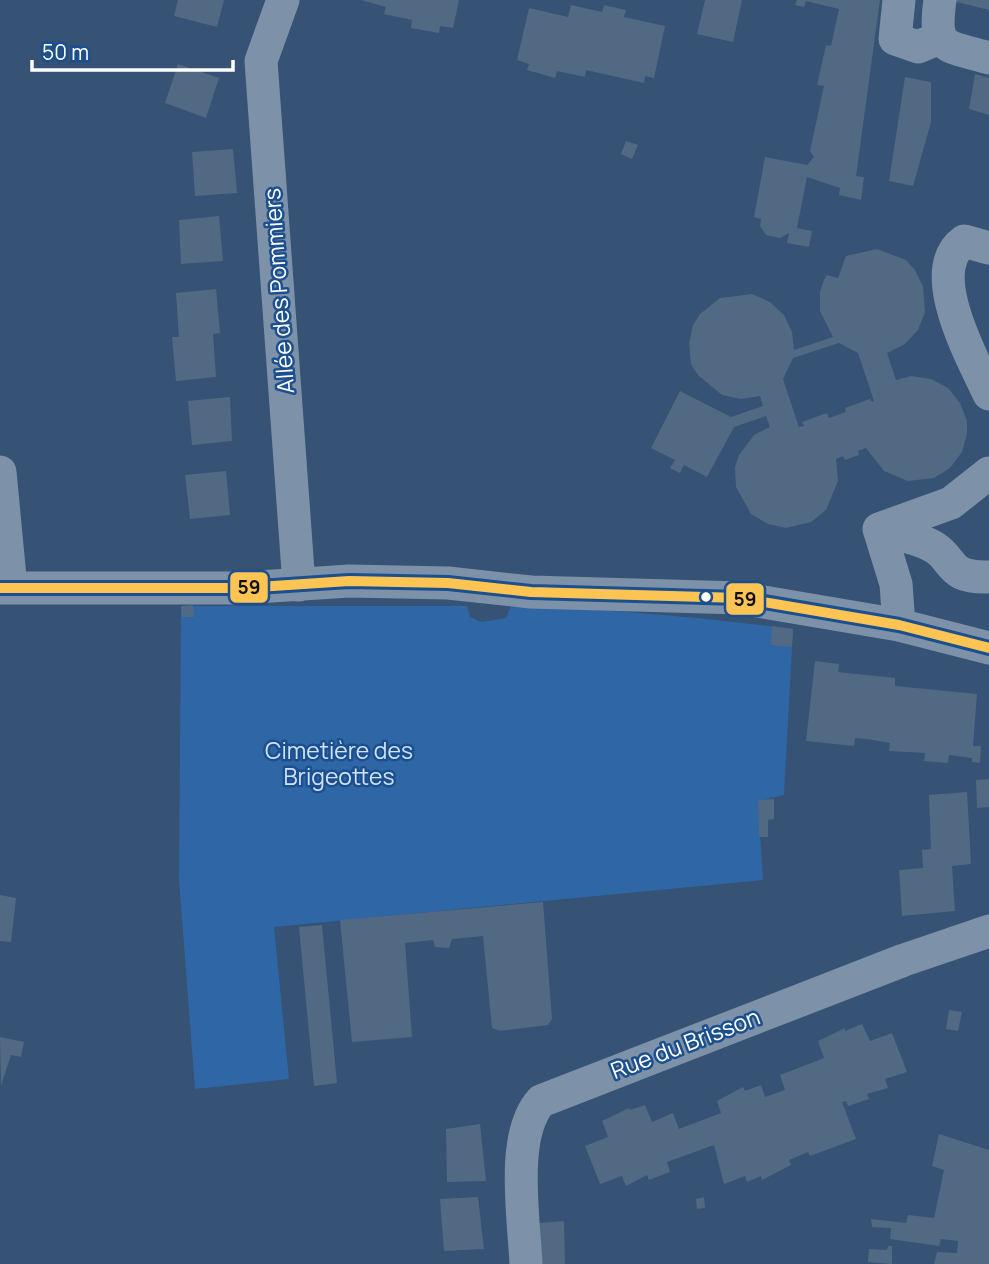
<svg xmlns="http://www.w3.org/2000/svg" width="989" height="1264" font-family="Manrope,sans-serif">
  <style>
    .green { fill: #2f66a5 }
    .building { fill: #526984; fill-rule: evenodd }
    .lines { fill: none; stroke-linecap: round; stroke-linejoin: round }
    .minor { stroke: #7d92a8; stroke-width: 33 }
    .bus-1-casing { stroke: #1b4f8f; stroke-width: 16 }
    .bus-1 { stroke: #fcc553; stroke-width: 10 }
    .bus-dot { fill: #fff; stroke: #1b4f8f; stroke-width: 2.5 }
    .labels { text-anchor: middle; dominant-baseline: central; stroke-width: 5; stroke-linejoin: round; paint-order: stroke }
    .street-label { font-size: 23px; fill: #fff; stroke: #1b4f8f }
    .park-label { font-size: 23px; fill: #cfe3fa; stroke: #1b4f8f }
    .line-badge { stroke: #1b4f8f; stroke-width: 2.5 }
    .pale-badge-label { font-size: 19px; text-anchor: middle; font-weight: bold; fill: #111 }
  </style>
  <rect width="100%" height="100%" fill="#365274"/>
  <path class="green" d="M181,606H467L470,617L482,622L506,618L511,606C606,609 699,617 793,629L784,795L758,801L763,880L274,927L289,1079L195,1089L179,880Z"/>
  <path class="building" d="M178,0H224L217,27L174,16Z
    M361,0H459L453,28L440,26L439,33L411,28L412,20L384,14L386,7Z
    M705,0H742L733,42L697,34Z
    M797,0H880L856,176L864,177L861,200L839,195L840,188L807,177L797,228L812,231L809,247L787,243L789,233L780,238L766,235L760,226L761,219L754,217L765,157L807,165L814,157L810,151L824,86L817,85L826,45L831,46L839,9L806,1L804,7L795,5Z
    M953,0H989V10L953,1Z
    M571,5L602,12L604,5L626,10L624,17L665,26L654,78L645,76L644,83L586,70L585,77L557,71L555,78L527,70L529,64L517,60L529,8L568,17Z
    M178,64L219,78L206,118L165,103Z
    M975,74L989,78V115L969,109Z
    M905,77L931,82V122L913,186L889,181Z
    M626,141L638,145L632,159L621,154Z
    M233,149L237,193L195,196L192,152Z
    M219,216L223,261L181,264L179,220Z
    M877,249L906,260L915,270L923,287L925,312L918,330L905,344L887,353L896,380L912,376L931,379L948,388L960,403L967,421V434L962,452L950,468L934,478L908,481L884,471L866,448L858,451L859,455L845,460L843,456L836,459L838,481L826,510L811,522L786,528L768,524L751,514L736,487L735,467L739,455L754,435L770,427L766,416L734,427L707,477L684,465L680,473L670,468L675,460L651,448L680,391L731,417L763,406L760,396L741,399L722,395L698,375L691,364L689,344L693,325L700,314L720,298L752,294L770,302L784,315L792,332L794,350L833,337L820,311V292L824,280L827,275L838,278L846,256ZM839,343L858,353L874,401L872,402L870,399L845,408L846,412L829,418L827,413L802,422L804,426L799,427L783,379L793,358Z
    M216,289L220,333L213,334L216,377L176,381L172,337H179L176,293Z
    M230,397L232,441L192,445L188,401Z
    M226,471L230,515L190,519L185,475Z
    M193,605L194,617H182L181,606Z
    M772,626L793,629L792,647L771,645Z
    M815,661L839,664L838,672L895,678V686L977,694L973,746H981L980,763L972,762V758L949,755L948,763L924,761L925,753L889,751L890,743L867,739L855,738L854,746L806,741Z
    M989,779V807L977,808L976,780Z
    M967,792L971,864L952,866L955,911L902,916L899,870L923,868L922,850L931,849L929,795Z
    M774,799V819L768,820V837H759L758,800Z
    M0,895L16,898L11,942L0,941Z
    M543,902L552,1019L548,1025L500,1031L492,1028L483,936L452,939L449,948L435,947L433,940L405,943L412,1037L352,1042L340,920Z
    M322,925L337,1083L314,1086L299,927Z
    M949,1010L962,1012L958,1031L946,1029Z
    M862,1024L870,1041L892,1033L907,1072L885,1079L888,1088L867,1094L869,1099L848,1106L846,1101L842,1102L856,1139L810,1156L808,1152L789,1160L791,1165L762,1180L761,1176L747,1182L745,1176L724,1184L714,1145L667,1162L670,1172L649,1180L647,1175L626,1186L622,1176L600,1184L585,1146L608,1137L602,1121L629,1108L630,1110L645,1105L652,1122L673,1113L679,1129L721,1113L717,1101L743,1087L745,1091L761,1085L765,1097L785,1090L780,1075L824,1058L818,1041L845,1028V1031Z
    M0,1037L24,1042L21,1057L11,1055L1,1086Z
    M480,1124L486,1181L447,1182L446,1129Z
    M939,1134L989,1150V1264H934L937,1252L957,1253L958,1241L941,1239L939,1246L890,1239L891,1228L872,1227L871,1219L906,1223L908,1215L934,1218L944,1170L932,1166Z
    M478,1197L484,1249L444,1251L440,1199Z
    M704,1197L705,1208L697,1209L696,1199Z
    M564,1221L565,1264H540V1223Z
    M888,1246H892V1264L868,1262L869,1249L887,1250Z"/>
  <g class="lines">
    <path class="minor" d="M283,0L261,61L299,585
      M899,0L895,39L918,47L939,38
      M940,0C933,51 945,45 989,58
      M989,248L964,241C923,271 973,359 989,394
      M0,472L11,588
      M879,529C895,534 913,537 928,544C958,558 943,578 989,577
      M879,529L951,503L989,473
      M879,529L896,584L899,625
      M0,588H242L349,581L448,583L531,592L740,598L899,625L989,648
      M526,1264C524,1219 510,1135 541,1101L904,960L989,931"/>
    <defs>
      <path id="bus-1" d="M0,588H242L349,581L448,583L531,592L740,598L899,625L989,648"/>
    </defs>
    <use href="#bus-1" class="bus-1-casing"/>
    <use href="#bus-1" class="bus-1"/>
  </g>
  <circle class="bus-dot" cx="706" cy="597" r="6"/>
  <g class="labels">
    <g class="street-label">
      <text transform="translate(278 291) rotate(-94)">Allée des Pommiers</text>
      <text transform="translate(685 1043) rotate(-21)">Rue du Brisson</text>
    </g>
    <g class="park-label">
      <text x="339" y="750">Cimetière des<tspan x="339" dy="26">Brigeottes</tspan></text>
    </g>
  </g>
  <g class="line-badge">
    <rect x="229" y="571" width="40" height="33" rx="7" fill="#fcc553"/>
    <rect x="725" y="582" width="40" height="34" rx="7" fill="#fcc553"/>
  </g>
  <g class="pale-badge-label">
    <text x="249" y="594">59</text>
    <text x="745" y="606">59</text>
  </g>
  <path d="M32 60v10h201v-10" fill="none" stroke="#ffffff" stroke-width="3.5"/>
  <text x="42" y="60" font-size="21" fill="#ffffff" stroke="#1b4f8f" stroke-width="5" paint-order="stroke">50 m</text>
</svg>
